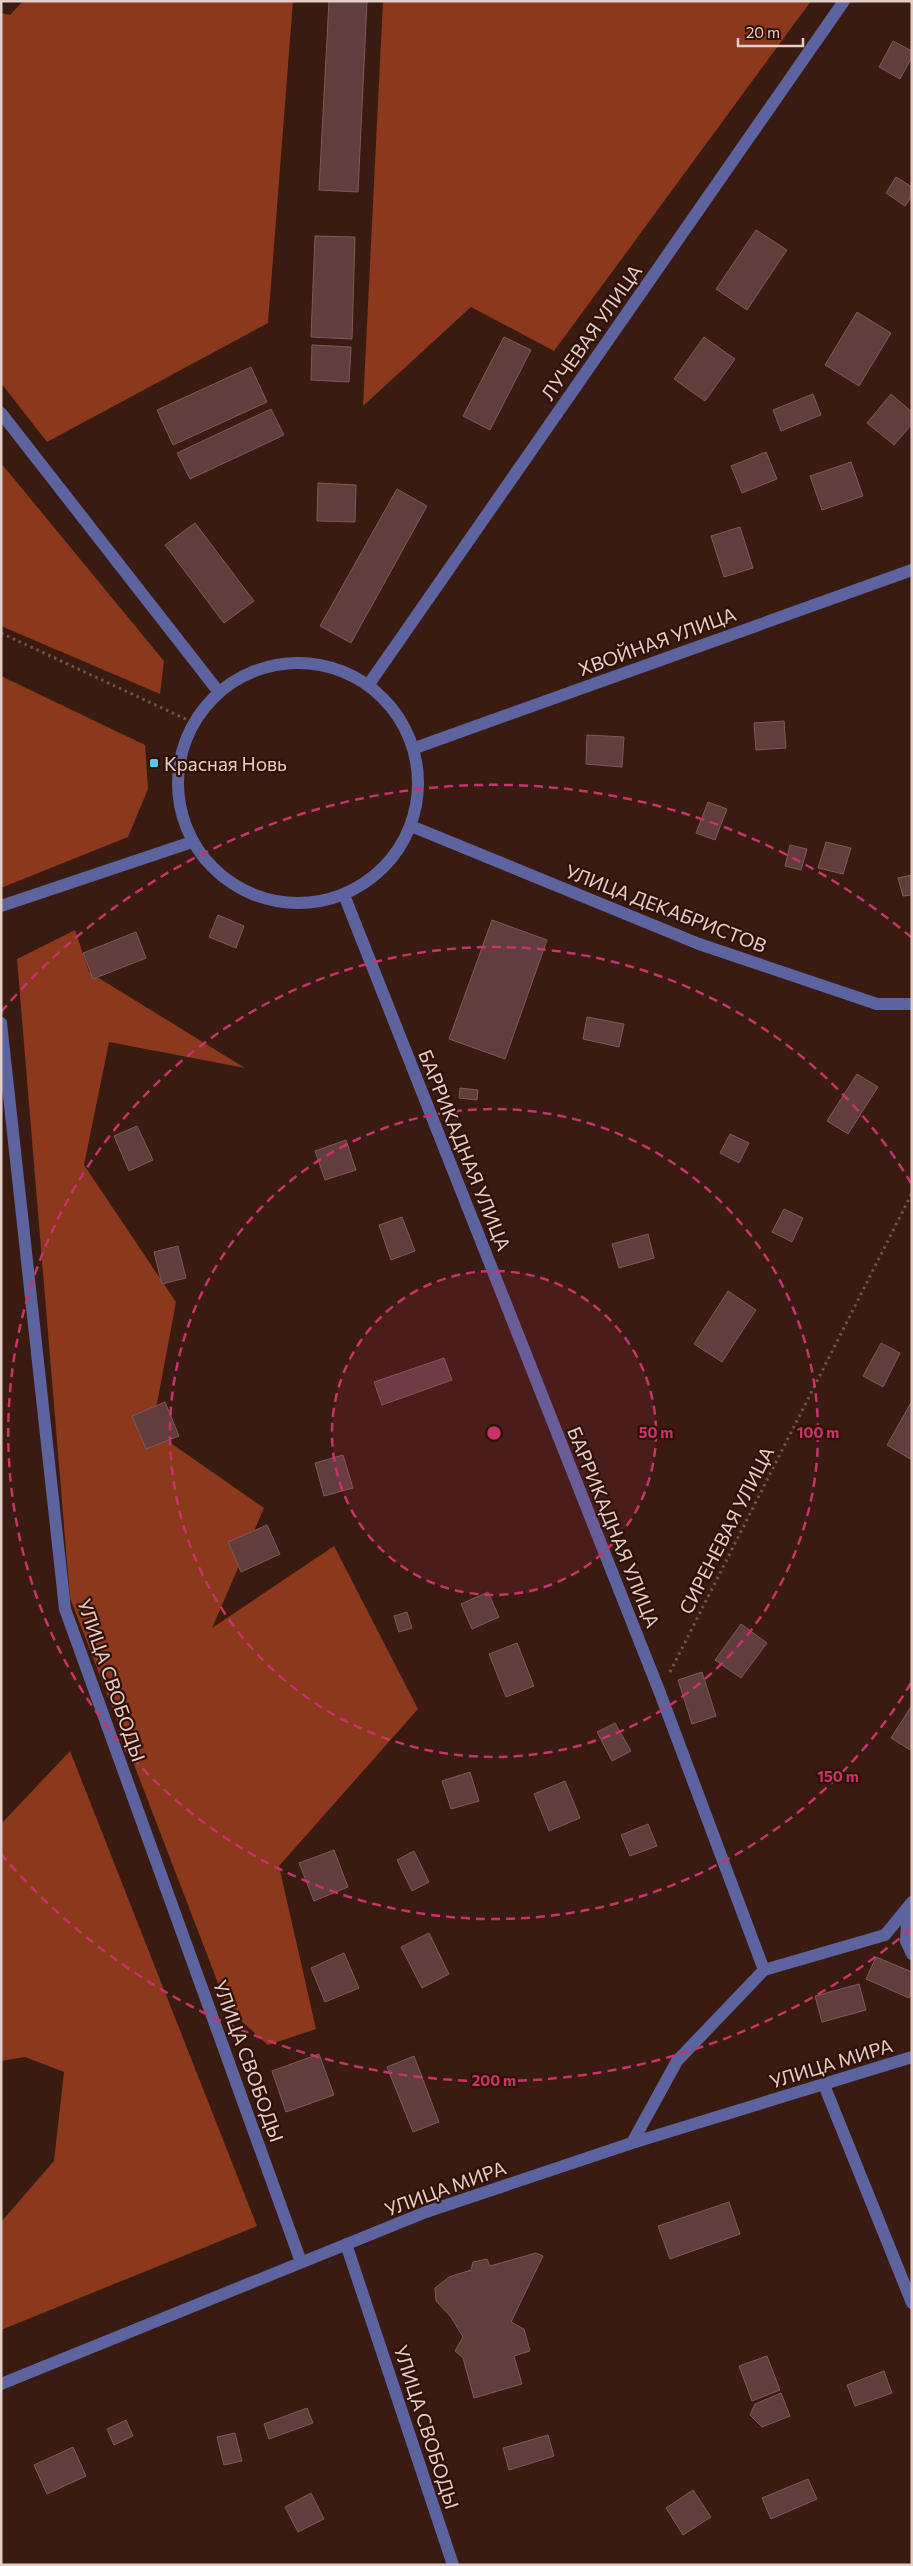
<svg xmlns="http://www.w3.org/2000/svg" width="913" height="2566" font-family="Commissioner,sans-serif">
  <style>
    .forest { fill: #8b381c }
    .building { fill: #623d3e; stroke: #805959 }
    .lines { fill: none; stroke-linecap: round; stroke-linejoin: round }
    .path { stroke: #6f534a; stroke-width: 3; stroke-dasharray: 2.5 4; stroke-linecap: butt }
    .minor { stroke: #5c639f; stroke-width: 12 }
    .ring { fill: none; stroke: #c7336b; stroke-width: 2.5; stroke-dasharray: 9 6 }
    .poi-dot { fill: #5ac8e5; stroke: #301108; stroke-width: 2 }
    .labels { text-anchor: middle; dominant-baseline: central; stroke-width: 4.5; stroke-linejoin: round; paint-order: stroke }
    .street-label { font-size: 19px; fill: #e4cec8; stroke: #301108 }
    .poi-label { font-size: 19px; fill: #e4cec8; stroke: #301108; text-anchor: start }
    .centre { fill: #c7336b; stroke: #301108; stroke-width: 2.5 }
    .ring-label { font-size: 15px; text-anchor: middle; font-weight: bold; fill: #c7336b; stroke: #301108; stroke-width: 4.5; stroke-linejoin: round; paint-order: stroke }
  </style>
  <rect width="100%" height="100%" fill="#3a1b11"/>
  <path class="forest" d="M23,1H293L268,323L47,442L1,383V13L10,15Z
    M383,1H811L554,351L471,307L363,406Z
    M1,463L164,661L160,694L1,626Z
    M1,676L145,745L148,789L128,837L1,888Z
    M75,930L89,972L245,1068L109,1042L84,1165L176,1302L152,1430L264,1508L212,1628L334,1546L418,1709L279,1866L316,2029L268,2045L228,2009L70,1598L17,959Z
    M70,1751L257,2226L1,2330V2222L54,2161L64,2072L25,2057L1,2061V1824Z"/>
  <path class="building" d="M329,1H367L358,192L319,190Z
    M893,41L912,51V57L900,79L879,67Z
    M896,177L912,187V196L905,206L886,193Z
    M756,230L787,250L747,310L716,289Z
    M315,236L355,237L352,339L311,337Z
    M857,312L891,333L859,386L825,365Z
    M504,337L531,350L490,430L463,416Z
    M704,337L735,359L705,401L674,379Z
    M312,345L351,347L349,382L311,380Z
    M251,367L267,402L173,445L157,410Z
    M813,394L821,415L781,431L773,410Z
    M891,394L912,412V424L894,445L867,423Z
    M271,409L284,435L190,479L177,453Z
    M766,452L777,479L742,493L731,466Z
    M851,462L863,496L822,510L810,476Z
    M318,483L356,485L355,522L317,521Z
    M397,489L427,506L351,643L320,626Z
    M195,523L254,601L224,623L165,545Z
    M740,527L753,568L724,577L711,536Z
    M784,721L786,748L756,750L754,723Z
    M587,735L624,737L622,767L586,764Z
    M708,802L727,809L715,840L696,833Z
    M826,842L851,848L843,874L818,868Z
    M790,845L807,849L801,870L785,866Z
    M912,875V895L903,896L898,878Z
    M218,915L244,926L236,948L209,937Z
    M492,920L547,940L505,1059L449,1039Z
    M136,932L146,958L93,979L83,953Z
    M587,1017L624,1024L619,1047L583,1039Z
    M857,1074L878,1087L848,1134L827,1121Z
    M460,1088L478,1090L477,1100L459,1098Z
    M137,1126L153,1160L129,1171L114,1136Z
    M730,1134L749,1143L739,1163L720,1153Z
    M346,1140L356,1170L325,1180L315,1151Z
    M784,1209L803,1218L792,1242L772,1232Z
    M402,1217L415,1251L391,1260L379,1225Z
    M648,1234L654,1258L619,1268L612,1244Z
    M178,1246L186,1278L162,1284L154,1252Z
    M728,1291L756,1310L722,1362L694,1344Z
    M881,1343L900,1353L883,1387L863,1376Z
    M444,1358L452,1380L382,1405L374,1382Z
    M912,1401V1460L887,1445Z
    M165,1402L179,1436L146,1449L132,1416Z
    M343,1455L353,1488L324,1496L315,1463Z
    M267,1525L280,1554L241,1572L228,1542Z
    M488,1592L499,1617L472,1629L461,1604Z
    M407,1612L412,1628L399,1632L394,1616Z
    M741,1624L767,1643L741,1678L715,1660Z
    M517,1643L534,1686L506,1697L489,1654Z
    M702,1672L716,1716L692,1724L678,1680Z
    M912,1705V1751L891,1738Z
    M615,1723L631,1751L612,1761L597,1732Z
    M470,1772L479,1801L451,1809L442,1781Z
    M565,1781L580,1818L549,1831L534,1794Z
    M648,1824L657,1846L630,1856L621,1835Z
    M334,1850L348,1887L314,1901L299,1863Z
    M414,1851L429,1882L412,1891L397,1860Z
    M429,1933L449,1974L422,1988L401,1947Z
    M344,1953L359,1988L325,2002L311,1968Z
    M876,1957L912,1972V1991L909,1998L866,1979Z
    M859,1984L866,2010L822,2022L815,1996Z
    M319,2054L334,2095L286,2112L272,2071Z
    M414,2056L439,2122L413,2132L387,2067Z
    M729,2202L740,2234L670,2259L658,2226Z
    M536,2253L543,2256L511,2322L524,2329L530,2351L514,2356L522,2384L474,2398L463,2358L455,2351L463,2337L451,2317L436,2301L435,2288L449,2277L471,2270L473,2262L487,2259L490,2266Z
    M767,2356L780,2390L752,2401L739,2366Z
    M884,2371L892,2393L855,2406L847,2385Z
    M781,2393L790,2416L762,2427L750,2415L755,2404Z
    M307,2408L313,2423L269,2439L264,2424Z
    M126,2420L133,2436L114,2445L107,2429Z
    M235,2433L242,2461L224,2465L217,2437Z
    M548,2435L554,2456L509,2470L503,2448Z
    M73,2447L86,2476L47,2494L34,2465Z
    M808,2479L817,2499L771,2519L762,2498Z
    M693,2490L711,2517L683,2535L666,2508Z
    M311,2493L324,2519L298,2532L285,2507Z"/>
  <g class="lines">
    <path class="path" d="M1,633L194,723
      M670,1672L912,1193"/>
    <path class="minor" d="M1,413L218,691
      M178 783a120 120 0 1 1 240 0a120 120 0 1 1-240 0Z
      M369,684L844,1
      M415,748L912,570
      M411,826L699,944L877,1004H912
      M344,895L660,1693L764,1970
      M1,906L192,842
      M1,1023L65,1609L301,2262
      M908,1907L906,1941L912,1954
      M824,2085L912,2303
      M632,2143L677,2061L764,1970L885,1935L912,1902
      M346,2244L453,2565
      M1,2384L426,2212L632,2143L912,2057"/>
  </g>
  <circle cx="494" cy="1433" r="162" fill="#c7336b" fill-opacity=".12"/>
  <g class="ring">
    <circle cx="494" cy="1433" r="162"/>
    <circle cx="494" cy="1433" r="324"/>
    <path d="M911 1683A486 486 0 1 1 911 1183"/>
    <path d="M911 1929A648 648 0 0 1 1 1854M1 1012A648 648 0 0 1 911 937"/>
  </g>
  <rect class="poi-dot" x="149" y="758" width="10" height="10" rx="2.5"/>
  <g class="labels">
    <g class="street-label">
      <text transform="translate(591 332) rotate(-55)">ЛУЧЕВАЯ УЛИЦА</text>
      <text transform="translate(657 641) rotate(-20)">ХВОЙНАЯ УЛИЦА</text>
      <text transform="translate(666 908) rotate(21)">УЛИЦА ДЕКАБРИСТОВ</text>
      <text transform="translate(465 1150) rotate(68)">БАРРИКАДНАЯ УЛИЦА</text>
      <text transform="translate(614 1527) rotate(68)">БАРРИКАДНАЯ УЛИЦА</text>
      <text transform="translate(726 1530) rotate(-63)">СИРЕНЕВАЯ УЛИЦА</text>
      <text transform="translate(112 1680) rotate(71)">УЛИЦА СВОБОДЫ</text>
      <text transform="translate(249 2061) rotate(70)">УЛИЦА СВОБОДЫ</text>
      <text transform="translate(831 2063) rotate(-17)">УЛИЦА МИРА</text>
      <text transform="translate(445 2188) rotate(-20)">УЛИЦА МИРА</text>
      <text transform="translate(427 2427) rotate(72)">УЛИЦА СВОБОДЫ</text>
    </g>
    <g class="poi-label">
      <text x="164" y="763">Красная Новь</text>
    </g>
  </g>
  <circle cx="494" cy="1433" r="8" class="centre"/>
  <g class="ring-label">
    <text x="656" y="1438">50 m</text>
    <text x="818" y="1438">100 m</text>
    <text x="838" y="1782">150 m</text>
    <text x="494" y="2086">200 m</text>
  </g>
  <rect width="913" height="2566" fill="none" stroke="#e4cec8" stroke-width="5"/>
  <path d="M738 38v8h65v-8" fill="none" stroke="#e4cec8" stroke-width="2.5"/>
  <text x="746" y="38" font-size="15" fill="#e4cec8" stroke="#301108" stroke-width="4" paint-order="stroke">20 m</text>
</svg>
